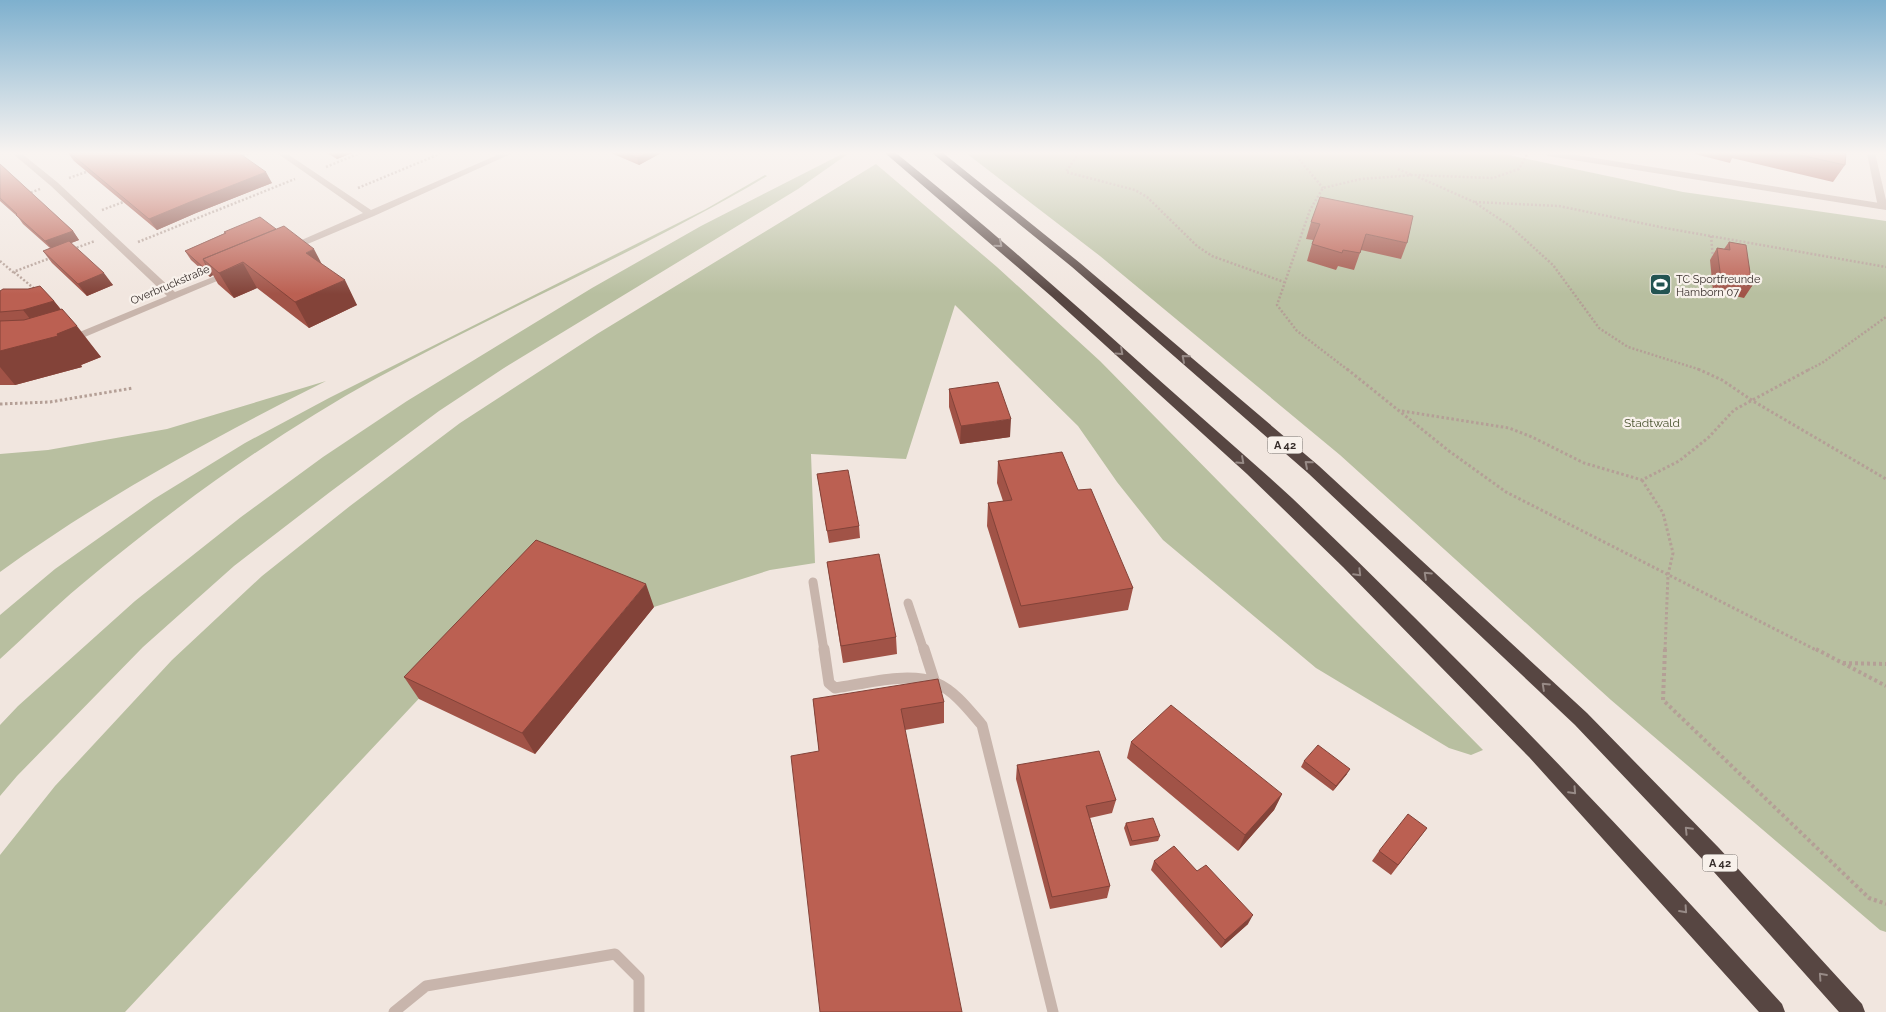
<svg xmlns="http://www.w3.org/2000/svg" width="1886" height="1012" font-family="Raleway,sans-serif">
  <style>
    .green { fill: #b8bfa0 }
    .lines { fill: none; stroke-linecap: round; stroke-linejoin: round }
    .path-far2 { stroke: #b49f96; stroke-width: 2.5; stroke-dasharray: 2 2; stroke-linecap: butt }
    .path-far1 { stroke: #b49f96; stroke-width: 3; stroke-dasharray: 2.5 2.5; stroke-linecap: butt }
    .path { stroke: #b49f96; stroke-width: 4; stroke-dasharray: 3 3; stroke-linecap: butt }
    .service-far1 { stroke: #c8b5ac; stroke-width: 9 }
    .service { stroke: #c8b5ac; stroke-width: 11 }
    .minor { fill: #c8b5ac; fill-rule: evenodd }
    .tertiary { fill: #c8b5ac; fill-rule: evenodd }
    .motorway { fill: #574642; fill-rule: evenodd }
    .wall { fill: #a15347 }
    .shaded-wall { fill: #834339 }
    .building { fill: #bb6052; stroke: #834339 }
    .oneway { stroke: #978a86 }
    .labels { text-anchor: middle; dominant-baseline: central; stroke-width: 4.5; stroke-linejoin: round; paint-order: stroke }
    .far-poi-label { font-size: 11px; fill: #362d2a; stroke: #f8f1eb; text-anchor: start }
    .far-street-label { font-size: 11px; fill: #362d2a; stroke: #f8f1eb }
    .shield { fill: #f8f1eb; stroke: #706864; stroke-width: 1 }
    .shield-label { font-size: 11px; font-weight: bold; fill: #362d2a }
    .park-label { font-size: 12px; fill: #4a5330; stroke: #f8f1eb }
  </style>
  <rect width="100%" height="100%" fill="#f1e6df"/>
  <path class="green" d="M844,153H849L798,189L504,368L439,411L330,492L234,566L143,647L17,776L0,796V725L18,706L135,601L241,517L323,457L407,401L592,288L701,226Z
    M966,153H1499L1683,192L1886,221V932L1880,930L1611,700L1340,455L1100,256Z
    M876,164L997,267L1100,361L1483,750L1471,755L1449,748L1316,668L1163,540L1117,482L1078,426L955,305L906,459L811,454L815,563L770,570L654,607L546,563L125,1012H0V855L55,786L172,660L262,576L350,506L460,423L597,334Z
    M765,175L767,176C641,251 505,308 377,378C272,436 173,508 81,585C53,608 27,635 0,659V615L55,569L154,499L245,443L329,398L706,209Z
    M326,381C213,438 102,498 0,572V454L48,450L167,429Z"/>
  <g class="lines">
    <path class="path-far2" d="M1079,153L1066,172L1135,190L1147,197L1197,246L1212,256L1284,282
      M1294,153L1323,188
      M239,157L250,153
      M326,167L360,153
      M1398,169L1412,175
      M1418,177L1474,202L1510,226L1553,265L1599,328L1628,347L1701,370
      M69,178L89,171
      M358,188L442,153
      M27,194L40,189
      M1475,202L1559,206L1665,228L1886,267
      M102,210L126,201
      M1711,236L1713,258
      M138,242L295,179
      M73,249L95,241
      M0,261L13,272L53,257
      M14,272L36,290
      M1348,370L1297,331L1277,305L1310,210L1323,188L1361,179L1414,175L1493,178L1519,169L1528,153
      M1808,370L1822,363L1886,317"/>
    <path class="path-far1" d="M1347,369L1449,451L1506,492L1818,651
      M1698,369L1722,380L1753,401L1886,479
      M0,404L50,402L133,388
      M1402,411L1509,428L1532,437L1584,463L1642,480L1679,461L1708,438L1734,410L1810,369
      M1642,480L1663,513L1673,553L1668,575L1665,651"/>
    <path class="path" d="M1665,649L1663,700L1869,898L1886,904
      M1816,649L1886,686
      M1843,663L1886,664"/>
    <path class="service-far1" d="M813,582L824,651
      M908,603L924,651"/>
    <path class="service" d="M824,649L829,683L835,688C863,684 909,671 936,683C955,691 969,710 982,725L1053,1012
      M924,649L935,683
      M394,1012L426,986L615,954L639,978V1012"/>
    <path class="minor" d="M12,153H21L57,182L175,292L228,271H234L236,273L73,342H65L64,340L65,338L167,296L51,186Z
      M277,153H286L371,210L502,153H513L374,216L291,251L286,248L288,246L363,213Z
      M1867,153H1875L1886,200V209H1880L1878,207Z"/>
    <path class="tertiary" d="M1544,153H1563L1886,204V210L1548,156Z"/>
    <path class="motorway" d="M885,153H896C983,223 1066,296 1149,371C1196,413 1245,455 1292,498C1462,660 1624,830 1782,1004L1785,1012H1759L1529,757L1343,567L1247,474L1051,296Z
      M932,153H943L1080,263L1319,466L1587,713L1719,848L1862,1004L1865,1012H1839L1705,862L1575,725L1309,474L1072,267Z"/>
  </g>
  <path class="wall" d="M68,153H239L272,183L196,213L157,230L74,161Z
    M327,153H352L337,159Z
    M611,153H661L639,165Z
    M1695,153H1846L1845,165L1833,182L1732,158L1730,163L1695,154Z
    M0,164L73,231L79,240L71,243L113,285L87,296L52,263L43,251L50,248L23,224L18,217L0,201Z
    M1311,222L1407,243L1401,259L1361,250L1354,270L1338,266L1336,270L1307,261L1313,240L1306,239Z
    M224,232L322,264L357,305L309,328L257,288L234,298L218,284L213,275L210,277L191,260L185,251L225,233Z
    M1729,242L1752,286L1744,298L1713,291L1710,260L1717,248L1724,249Z
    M0,291L54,301L101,357L81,365L82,367L15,385H0Z
    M949,389L1010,437L960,444L949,407Z
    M998,461L1078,490L1133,588L1128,610L1019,628L987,526L988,503L1003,501L997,483Z
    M817,474L859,526L860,538L829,543Z
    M827,562L896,637L897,654L843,663Z
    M654,607L535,754L419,699L404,677Z
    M813,699L944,702V723L905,730L819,751Z
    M1131,742L1282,794L1274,810L1238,851L1127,758Z
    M1304,761L1347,774L1333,791L1301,767Z
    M1017,765L1116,800L1112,813L1090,818L1110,886L1107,898L1050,909L1016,779Z
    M1126,823L1160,836L1158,841L1130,846L1124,828Z
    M1427,828L1391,875L1372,861L1379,851Z
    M1154,861L1197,871L1248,924L1221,948L1151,870Z"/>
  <path class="shaded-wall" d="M334,153H352L337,159Z
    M646,153H661L639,165L637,158Z
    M266,172L272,183L196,213L157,230L149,219L190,202Z
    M73,231L79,240L53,250L45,241Z
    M314,249L327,274L306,253Z
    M243,263L257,288L234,298L219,273Z
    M207,267L213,275L210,277L204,268Z
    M104,273L113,285L87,296L78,284Z
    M345,280L357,305L309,328L295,302Z
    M54,301L74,327L77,326L101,357L81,365L82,367L15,385L0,367V351L46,339L23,310Z
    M1011,419L1010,437L960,444L961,426Z
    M646,584L654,607L535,754L522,733Z
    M1350,769L1347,774L1333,791L1336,786Z
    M1282,794L1274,810L1238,851L1245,835Z
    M1253,915L1248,924L1221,948L1225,940Z"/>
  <path class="building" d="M70,153H239L266,172L190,202L149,219Z
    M626,153H646L637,158Z
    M1791,153H1846L1845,165Z
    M0,164L73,231L45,241L16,215L17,214L0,198Z
    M1320,197L1413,216L1407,243L1366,234L1360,253L1343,250L1342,253L1312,244L1320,224L1311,222Z
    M260,217L276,229L203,259L207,267L204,268L185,251L226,233L224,232Z
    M284,226L314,249L306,253L345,280L295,302L243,262L219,273L203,259Z
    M69,241L104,273L78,284L43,251Z
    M1729,242L1746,245L1752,286L1721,279L1717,248L1730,250Z
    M40,286L54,301L23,310L0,312V291L3,289H28Z
    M62,309L77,326L57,334L58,336L0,351V321L24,320Z
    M998,382L1011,419L961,426L949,389Z
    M1062,452L1078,490L1091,489L1133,588L1021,606L988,503L1012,500L998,461Z
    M848,470L859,526L827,531L817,474Z
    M536,540L646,584L522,733L404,677Z
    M879,554L896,637L841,646L827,562Z
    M938,679L944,702L901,709L962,1012H820L791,756L819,751L813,699Z
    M1171,705L1282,794L1245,835L1131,742Z
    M1318,745L1350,769L1336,786L1304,761Z
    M1099,751L1116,800L1086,806L1110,886L1052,897L1017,765Z
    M1408,814L1427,828L1398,865L1379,851Z
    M1153,818L1160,836L1132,841L1126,823Z
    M1174,846L1197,871L1206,865L1253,915L1225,940L1154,861Z"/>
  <defs><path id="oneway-chevron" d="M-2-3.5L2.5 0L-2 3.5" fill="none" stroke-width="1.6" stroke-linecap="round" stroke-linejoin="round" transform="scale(1.25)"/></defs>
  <g class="oneway">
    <use href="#oneway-chevron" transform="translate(999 244) rotate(41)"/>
    <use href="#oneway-chevron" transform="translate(1120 352) rotate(42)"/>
    <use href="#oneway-chevron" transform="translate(1185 358) rotate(-139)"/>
    <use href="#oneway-chevron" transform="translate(1241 461) rotate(42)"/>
    <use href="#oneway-chevron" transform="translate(1308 464) rotate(-139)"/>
    <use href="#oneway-chevron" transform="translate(1358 573) rotate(45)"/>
    <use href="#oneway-chevron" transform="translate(1427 575) rotate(-137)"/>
    <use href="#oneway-chevron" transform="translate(1545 686) rotate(-137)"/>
    <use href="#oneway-chevron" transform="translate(1573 791) rotate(47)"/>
    <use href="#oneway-chevron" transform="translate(1688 830) rotate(-134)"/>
    <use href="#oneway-chevron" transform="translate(1684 910) rotate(48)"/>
    <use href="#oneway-chevron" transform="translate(1822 976) rotate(-132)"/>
  </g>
  <linearGradient id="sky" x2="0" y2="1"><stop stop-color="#7eb0ce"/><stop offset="0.52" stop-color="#f9f4f1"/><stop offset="1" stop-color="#f9f4f1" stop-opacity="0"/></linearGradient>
  <rect width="1886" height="294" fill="url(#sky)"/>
  <defs>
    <symbol id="stadium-square" viewBox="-11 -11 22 22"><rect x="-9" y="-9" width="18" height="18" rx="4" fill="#235452" stroke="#f8f1eb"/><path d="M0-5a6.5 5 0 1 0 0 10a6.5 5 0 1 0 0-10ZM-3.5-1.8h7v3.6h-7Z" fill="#fff"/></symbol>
  </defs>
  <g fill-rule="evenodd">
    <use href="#stadium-square" x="1648" y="272" width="25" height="25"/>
  </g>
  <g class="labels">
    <g class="far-poi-label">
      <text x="1676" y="279">TC Sportfreunde<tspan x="1676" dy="13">Hamborn 07</tspan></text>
    </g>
    <g class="far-street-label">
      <text transform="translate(170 285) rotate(-23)">Overbruckstraße</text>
    </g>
    <g class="shield">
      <rect x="1267.5" y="436.5" width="35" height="17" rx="4"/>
      <rect x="1702.5" y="854.5" width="35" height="17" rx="4"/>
    </g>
    <g class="shield-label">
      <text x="1285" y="445">A 42</text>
      <text x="1720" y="863">A 42</text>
    </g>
    <g class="park-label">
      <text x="1652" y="423">Stadtwald</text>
    </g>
  </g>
</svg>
